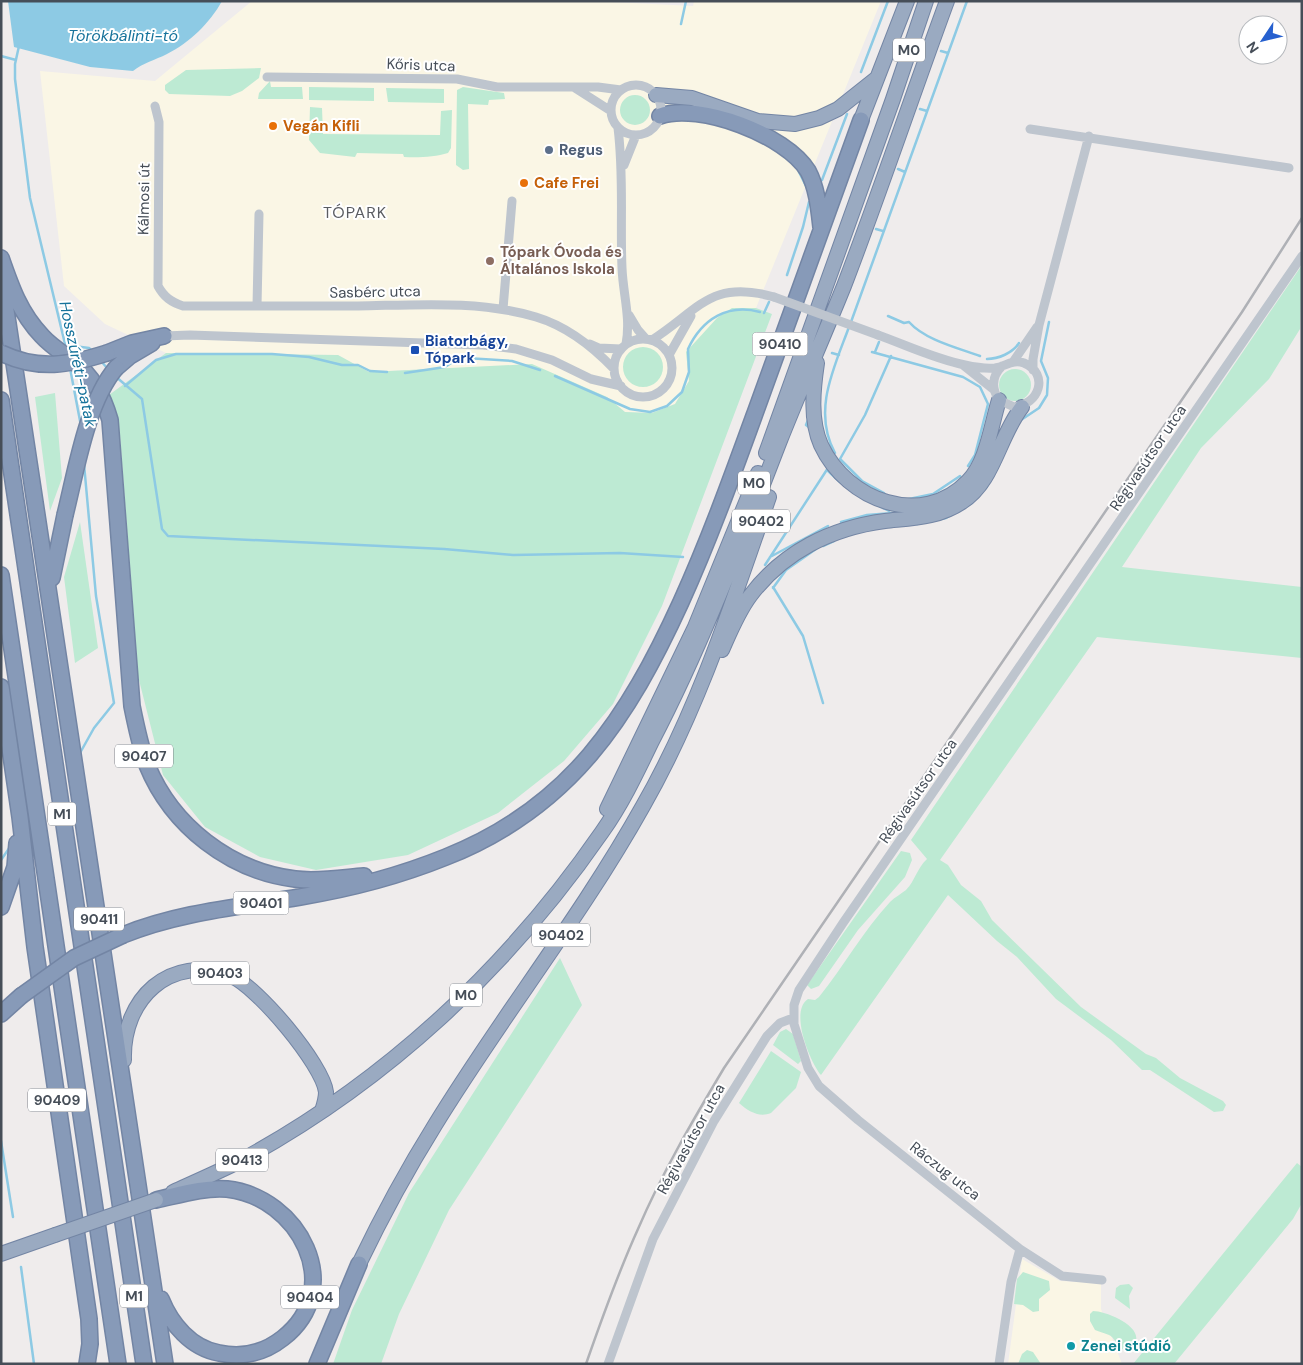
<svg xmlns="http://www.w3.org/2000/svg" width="1303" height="1365" font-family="'DM Sans',sans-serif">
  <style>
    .commercial { fill: #faf6e5 }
    .green { fill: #bdead3 }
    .water { fill: #8dcae4 }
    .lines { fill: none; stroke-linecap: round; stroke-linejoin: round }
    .stream { stroke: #8dcae4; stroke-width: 2.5 }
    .trunk-casing { stroke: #7385a4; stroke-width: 16 }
    .motorway-casing { stroke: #7385a4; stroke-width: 18 }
    .minor { stroke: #bec5ce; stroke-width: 9 }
    .trunk { stroke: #9aaac1; stroke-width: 14 }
    .motorway { stroke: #879ab8; stroke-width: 15 }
    .rail { stroke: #afb1b6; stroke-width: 2.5 }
    .trunk-bridge-casing { stroke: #7385a4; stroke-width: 16; stroke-linecap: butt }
    .motorway-bridge-casing { stroke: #7385a4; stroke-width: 18; stroke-linecap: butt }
    .minor-bridge { stroke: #bec5ce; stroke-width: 9 }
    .trunk-bridge { stroke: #9aaac1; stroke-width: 14 }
    .motorway-bridge { stroke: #879ab8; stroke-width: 15 }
    .food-dot { fill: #e8710a; stroke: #fff; stroke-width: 2 }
    .service-dot { fill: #5c6f8a; stroke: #fff; stroke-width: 2 }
    .education-dot { fill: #8d6e63; stroke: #fff; stroke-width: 2 }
    .transit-dot { fill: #1a4fb4; stroke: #fff; stroke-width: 2 }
    .culture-dot { fill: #0f9aa8; stroke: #fff; stroke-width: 2 }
    .labels { text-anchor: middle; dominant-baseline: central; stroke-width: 4; stroke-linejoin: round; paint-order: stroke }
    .shield { fill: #fff; stroke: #7e838a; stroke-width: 1 }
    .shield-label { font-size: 14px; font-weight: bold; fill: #464e58 }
    .street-label { font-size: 15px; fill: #464e58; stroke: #fff }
    .food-label { font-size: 15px; font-weight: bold; fill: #c56008; stroke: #fff; text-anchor: start }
    .service-label { font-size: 15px; font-weight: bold; fill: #4e5e75; stroke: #fff; text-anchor: start }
    .education-label { font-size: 15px; font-weight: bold; fill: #785e54; stroke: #fff; text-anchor: start }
    .transit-label { font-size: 15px; font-weight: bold; fill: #164399; stroke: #fff; text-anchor: start }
    .culture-label { font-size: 15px; font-weight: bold; fill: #0d838f; stroke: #fff; text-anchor: start }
    .water-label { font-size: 16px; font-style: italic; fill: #17739b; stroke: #fff }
    .neighbourhood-label { font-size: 16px; letter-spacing: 1px; fill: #5a5c61; stroke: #fff }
  </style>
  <rect width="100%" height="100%" fill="#efecec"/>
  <path class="commercial" d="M252,1H591L693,6L694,1H881L756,308H732L686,352L689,381L675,404L652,413L625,412L607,397L427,369L369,372L338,355L166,353L105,324L64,286L40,71L155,81Z
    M1022,1259L1060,1281L1101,1283V1309L1122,1364H1008Z"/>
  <path class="green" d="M261,68L259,78L242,91L230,96L169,94L165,90V85L186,70Z
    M270,81L271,87H302L303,99H258L259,93Z
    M309,87L374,88V101L309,100Z
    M463,87L504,93L505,99L489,100L488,105L468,104L469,169L463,170L456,165V158L457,90Z
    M386,88L444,89V103L388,102Z
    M620 110a15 15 0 1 1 30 0a15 15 0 1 1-30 0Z
    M310,107L322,108L323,134L440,135L441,111L452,110L451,148L448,153C435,157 418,158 404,157L403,154L357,153L355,157L320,153L309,140Z
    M1302,265L1300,329L1269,379L1201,448L1122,567L1302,587V658L1097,637L940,860L948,865L961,885L981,901L992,920L1081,1007L1146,1054L1156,1058L1180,1078L1223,1101L1226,1105L1223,1111L1214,1112L1150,1070H1142L1111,1040L1056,999L1017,957L997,941L948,895L821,1075C810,1062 789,1011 808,999L815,1000L819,997C844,966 863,931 890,902C895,897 901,894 906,890C915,881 917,868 927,859L911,840Z
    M732,308H756L772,314L662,606L613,704L564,761L498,813L408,855L316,870L260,857L205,827L163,775L138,676L120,436L109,395L166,353L338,355L369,372L532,364L607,397L625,412L652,413L675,404L689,381L686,352L717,318Z
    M623 367a20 20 0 1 1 40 0a20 20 0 1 1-40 0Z
    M999 385a16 16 0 1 1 32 0a16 16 0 1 1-32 0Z
    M55,393L62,478L50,511L35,397Z
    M80,522L98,648L75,663L64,577Z
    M901,851L910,853L912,860L905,877L858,930L819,986L811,989L807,985Z
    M560,958L582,1005L449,1210L399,1314L381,1364H333L352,1310L409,1193Z
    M786,1029L793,1034L801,1061L798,1064L773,1045L780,1032Z
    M771,1051L801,1072L796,1088L771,1113C759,1118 748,1111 739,1103Z
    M1297,1163L1302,1167V1203L1293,1219L1174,1364H1133Z
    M1023,1272L1049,1281L1050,1290L1039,1299V1311L1033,1312L1023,1305L1014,1304L1017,1279Z
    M1129,1284L1133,1288L1129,1296L1130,1309L1115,1298L1116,1288L1120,1285Z
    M1093,1311C1107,1311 1150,1329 1132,1347C1130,1349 1129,1351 1126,1350C1116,1349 1117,1339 1109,1335C1105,1333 1099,1332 1095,1330L1090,1321V1314Z
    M1027,1350L1033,1352L1041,1364H1018L1022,1354Z"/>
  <path class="water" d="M8,1H222C210,23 189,43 167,54C155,60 143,63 133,71L90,67L14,47Z"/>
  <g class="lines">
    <path class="stream" d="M681,24L686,1
      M19,46L15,64V79L30,198L66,348
      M941,51L948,53
      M1,56L16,60
      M861,72L888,1
      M920,109L927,111
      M898,169L905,172
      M799,172L807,188
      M822,180L847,114
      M876,229L883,231
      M787,275L803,227L809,202
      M764,313L769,302
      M888,316L904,323L909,322C925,340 958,348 980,356
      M851,322L967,1
      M66,345L89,348L93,352
      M872,352L963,377L980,387L988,404L975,455L968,466
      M875,352L879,342
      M832,353L839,355
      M987,359C998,359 1013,353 1019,343
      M100,360L108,369
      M70,368L81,426
      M405,373L445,367L459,358H466L512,361L540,370
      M115,376L142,399L162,529L168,536L444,549L513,555L620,553L683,557
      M555,376L630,409L650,412L667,406L682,392L689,372L688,349C702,319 728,303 760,312
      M125,386L156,360L176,354H272L309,357L342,365H358L370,371L387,372
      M808,420L806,425L810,428
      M1021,420L1039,408L1047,395L1048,378L1041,361L1049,322
      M835,453C812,411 834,368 849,327
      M827,470L840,482
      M986,488L999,465
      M884,493L862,481L840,459L865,415L891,356
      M856,494L889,511
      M909,499L933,494L960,476
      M841,522L867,515L905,512
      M917,524L946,518L972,503
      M823,546L834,541
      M770,557L828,526
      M765,565L828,468
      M773,587L803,636L823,703
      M773,588L786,570L816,549
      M80,753L94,728L114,703L96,596L84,464
      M1,860L10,847
      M1,1141L13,1217
      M21,1267L34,1364"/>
    <defs>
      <path id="trunk" d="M656,95L692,98L758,121L795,124L819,118L838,109L877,78
        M861,120L907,1
        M817,363C813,390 810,420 821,445C847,501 922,529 968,481C987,462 991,425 999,400
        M766,453L893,99L926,1
        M722,650C730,632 738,612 750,596C783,552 831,528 885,521C913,518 938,518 962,502C994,482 999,436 1022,407
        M607,809L695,627L758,473
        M124,1060C122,999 170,953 231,976C257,986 323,1065 326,1092C326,1098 324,1105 322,1111
        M173,1192C195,1182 218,1172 240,1161C386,1082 508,968 602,832C622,804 637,772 652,741C702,645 740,544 779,443C800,390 823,338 844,286C880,192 912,96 947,1
        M1,1254L55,1235
        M359,1264C382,1216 407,1170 435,1125C501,1017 581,917 643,806C698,710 733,601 769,497"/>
      <path id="motorway" d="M660,116C699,102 786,135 808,171C817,188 819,209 821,227
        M1,258C11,287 20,313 42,336C51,346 61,352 72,360C93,376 103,396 110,420L132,706C136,726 140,746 147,765C172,826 230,871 295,879C317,882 341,878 364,876
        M1,277L165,1364
        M107,353L132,343L164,336
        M116,368L130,356L152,343
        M1,400L144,1364
        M1,575L118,1364
        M52,578L65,515
        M1,687L20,817L35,947L89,1319L90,1344L87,1364
        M1,907L15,867L17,843
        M123,935C179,912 240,907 300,897C349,889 399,876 446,857C570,808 628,718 681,602C710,538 734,471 758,405C792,310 827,215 861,120
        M1,1014L21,996
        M156,1200C179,1195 204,1187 227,1189C299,1197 347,1288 283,1338C264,1353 242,1358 219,1353C191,1348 171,1324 161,1299
        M317,1364L359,1264"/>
    </defs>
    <use href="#trunk" class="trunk-casing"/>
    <use href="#motorway" class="motorway-casing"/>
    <path class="minor" d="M267,77L457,79L497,87H598L621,90
      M611 110a25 25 0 1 1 50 0a25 25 0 1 1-50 0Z
      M575,88L611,111
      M155,106L159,122L158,286C164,297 171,302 183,306C241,306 300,306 358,306C417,305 479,300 536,317C566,326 593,347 614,369
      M618,128C624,176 620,220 622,268C623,294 631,318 626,344
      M1030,129L1289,168
      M624,165L636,135
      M257,306L259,214
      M503,309L512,201
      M629,315L638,330L646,339
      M878,335C906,345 935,359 965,365C974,367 985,369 995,368C1006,366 1013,359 1024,363C1050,374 1039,405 1014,407L999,400C991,388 992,376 1002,366
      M164,336L190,335L483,345L516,349L552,360L591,379L621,386
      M614 368a29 29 0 1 1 58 0a29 29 0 1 1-58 0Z
      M652,340C700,309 711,279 774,297
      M590,344L599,348L621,349
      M669,355L691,316
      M1013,362L1037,327
      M963,365L993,389
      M1033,370V359L1039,325L1089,136
      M1020,1249L1062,1276L1102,1280
      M608,1364L653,1239L714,1121L767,1036L780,1023L793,1018
      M999,1364L1011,1282L1020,1249L858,1120L819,1086L808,1068L794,1024V1005L799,990L843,923L1302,256"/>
    <use href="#trunk" class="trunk"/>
    <use href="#motorway" class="motorway"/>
    <path class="rail" d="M586,1364C602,1318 618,1273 638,1229C662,1173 693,1120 724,1068L1242,312L1302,218"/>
    <defs>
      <path id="trunk-bridge" d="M55,1235L156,1200"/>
      <path id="motorway-bridge" d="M1,353C39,371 69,365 107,353
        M65,515C76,471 87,402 116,368
        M21,996L74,958L123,935"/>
    </defs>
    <use href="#trunk-bridge" class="trunk-bridge-casing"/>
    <use href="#motorway-bridge" class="motorway-bridge-casing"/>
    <path class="minor-bridge" d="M774,297L878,335"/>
    <use href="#trunk-bridge" class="trunk-bridge"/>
    <use href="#motorway-bridge" class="motorway-bridge"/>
  </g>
  <g class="food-dot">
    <circle cx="273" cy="126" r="5"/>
    <circle cx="524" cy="183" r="5"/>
  </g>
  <circle class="service-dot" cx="549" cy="150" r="5"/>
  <circle class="education-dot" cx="490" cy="261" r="5"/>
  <rect class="transit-dot" x="410" y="345" width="10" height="10" rx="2.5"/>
  <circle class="culture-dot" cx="1071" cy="1346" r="5"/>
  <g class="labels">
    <g class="shield">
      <rect x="893" y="38.5" width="32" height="23" rx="4"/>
      <rect x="752.5" y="332.5" width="55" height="23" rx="4"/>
      <rect x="738" y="471.5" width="32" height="23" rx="4"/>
      <rect x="732" y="509.5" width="58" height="23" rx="4"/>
      <rect x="115" y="744.5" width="58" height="23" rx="4"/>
      <rect x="48" y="802.5" width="28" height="23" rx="4"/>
      <rect x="233.5" y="891.5" width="55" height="23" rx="4"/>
      <rect x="74" y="907.5" width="50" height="23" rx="4"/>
      <rect x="532" y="923.5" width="58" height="23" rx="4"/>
      <rect x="191" y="961.5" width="58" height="23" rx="4"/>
      <rect x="450" y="983.5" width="32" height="23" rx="4"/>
      <rect x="28" y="1088.5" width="58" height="23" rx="4"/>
      <rect x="216" y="1148.5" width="52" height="23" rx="4"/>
      <rect x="120" y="1284.5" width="28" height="23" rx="4"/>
      <rect x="281" y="1285.5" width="58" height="23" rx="4"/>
    </g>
    <g class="shield-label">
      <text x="909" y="50">M0</text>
      <text x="780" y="344">90410</text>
      <text x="754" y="483">M0</text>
      <text x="761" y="521">90402</text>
      <text x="144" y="756">90407</text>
      <text x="62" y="814">M1</text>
      <text x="261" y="903">90401</text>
      <text x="99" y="919">90411</text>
      <text x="561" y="935">90402</text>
      <text x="220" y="973">90403</text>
      <text x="466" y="995">M0</text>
      <text x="57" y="1100">90409</text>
      <text x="242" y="1160">90413</text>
      <text x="134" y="1296">M1</text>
      <text x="310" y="1297">90404</text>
    </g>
    <g class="street-label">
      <text transform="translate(421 65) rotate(2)">Kőris utca</text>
      <text transform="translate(144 199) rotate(-89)">Kálmosi út</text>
      <text transform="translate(375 292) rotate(-1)">Sasbérc utca</text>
      <text transform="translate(1148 458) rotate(-56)">Régivasútsor utca</text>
      <text transform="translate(918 791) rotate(-55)">Régivasútsor utca</text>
      <text transform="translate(691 1139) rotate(-61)">Régivasútsor utca</text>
      <text transform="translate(945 1171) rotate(38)">Ráczug utca</text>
    </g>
    <g class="food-label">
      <text x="283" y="126">Vegán Kifli</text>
      <text x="534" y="183">Cafe Frei</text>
    </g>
    <g class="service-label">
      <text x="559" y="150">Regus</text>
    </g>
    <g class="education-label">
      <text x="500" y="252">Tópark Óvoda és<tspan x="500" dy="17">Általános Iskola</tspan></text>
    </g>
    <g class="transit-label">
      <text x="425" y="341">Biatorbágy,<tspan x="425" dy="17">Tópark</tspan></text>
    </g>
    <g class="culture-label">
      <text x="1081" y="1346">Zenei stúdió</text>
    </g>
    <g class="water-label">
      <text x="123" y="35">Törökbálinti-tó</text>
      <text transform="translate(78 364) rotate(78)">Hosszúréti-patak</text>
    </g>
    <g class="neighbourhood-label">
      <text x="355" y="212">TÓPARK</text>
    </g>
  </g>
  <rect width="1303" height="1365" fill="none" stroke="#464e58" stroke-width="5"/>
  <g transform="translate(1263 40) rotate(235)"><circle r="24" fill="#ffffff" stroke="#b5b8bc"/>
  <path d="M0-4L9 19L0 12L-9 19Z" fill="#2660cf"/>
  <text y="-8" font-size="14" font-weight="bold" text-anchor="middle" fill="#464e58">N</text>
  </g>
</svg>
